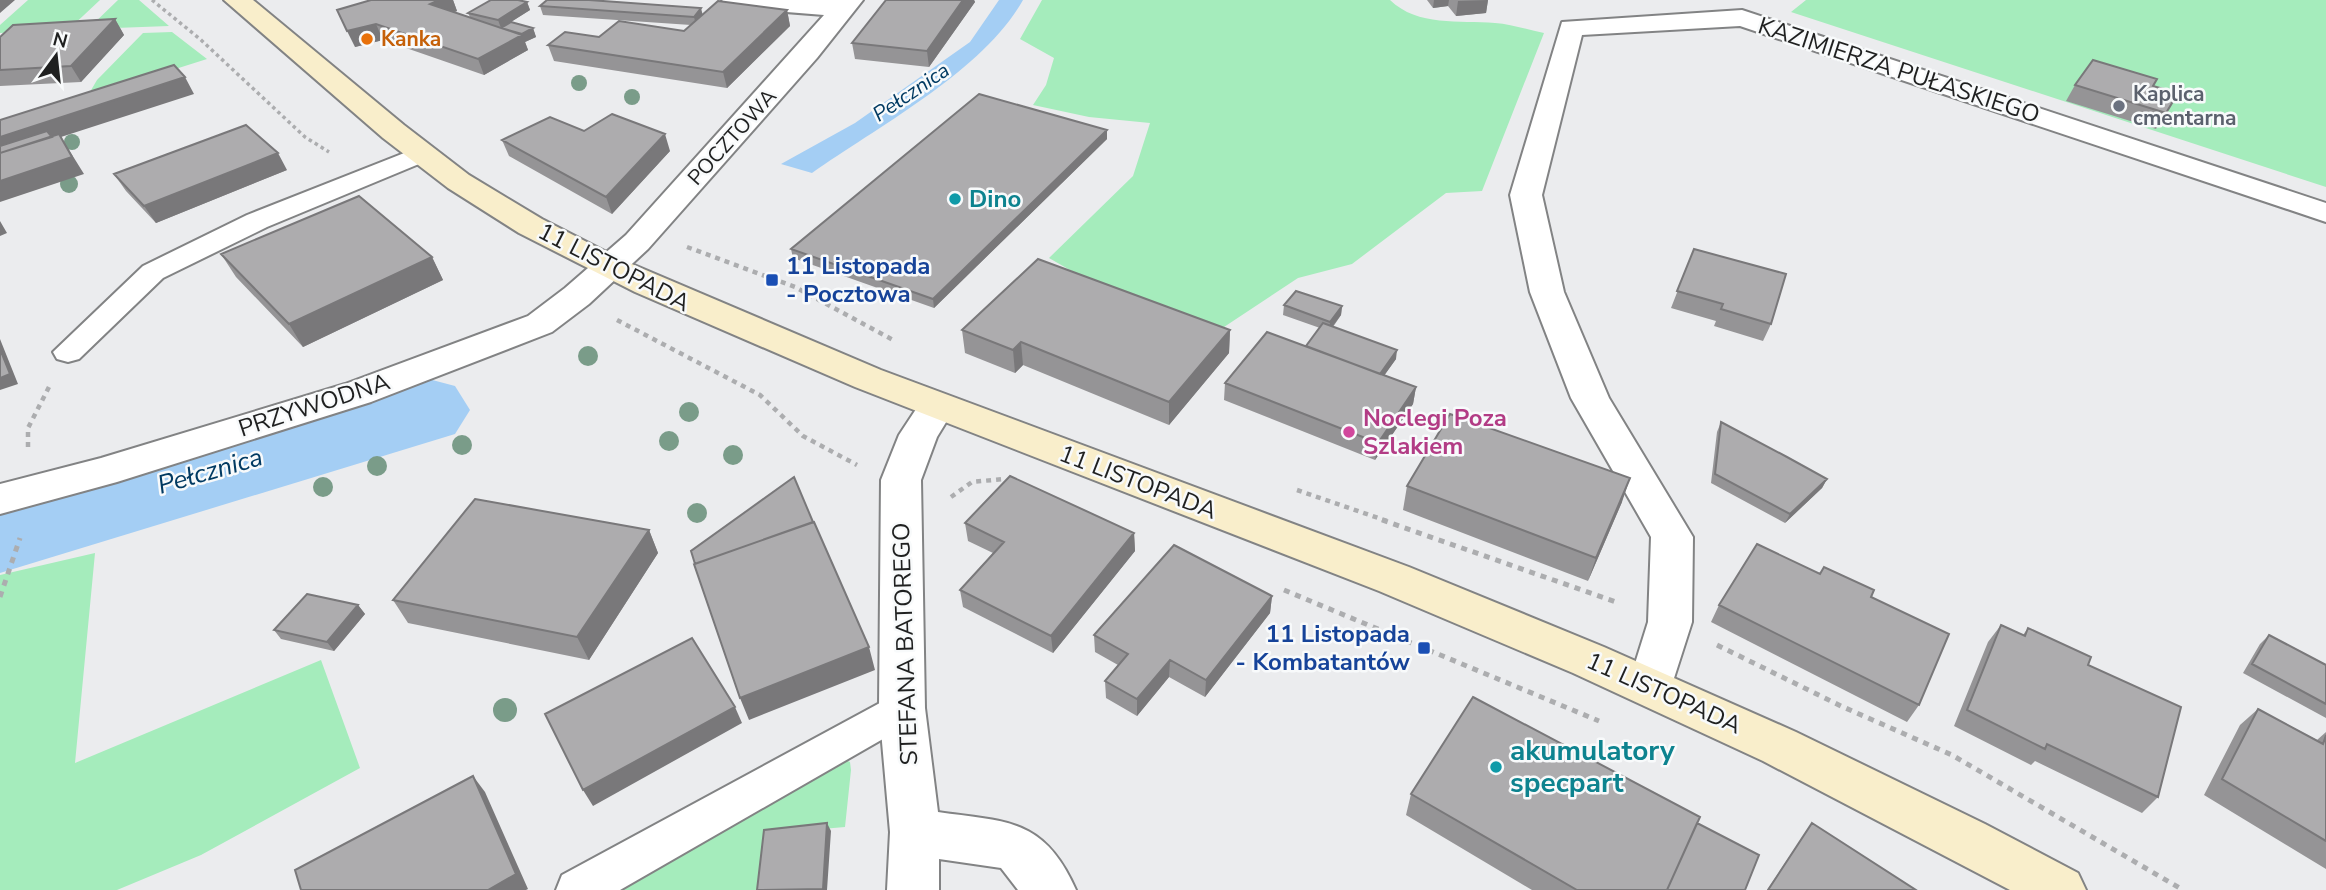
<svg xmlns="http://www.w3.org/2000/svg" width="2326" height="890" font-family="'Nunito Sans',sans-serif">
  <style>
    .green { fill: #a5ecbc }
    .water { fill: #a4cef4 }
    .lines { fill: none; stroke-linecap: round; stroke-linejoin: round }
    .river { fill: #a4cef4; fill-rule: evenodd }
    .service-casing { stroke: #828384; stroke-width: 4 }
    .minor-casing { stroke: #828384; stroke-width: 4 }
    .secondary-casing { stroke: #828384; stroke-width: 4 }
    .path-far2 { stroke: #acadaf; stroke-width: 3.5; stroke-dasharray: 3.5 3.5; stroke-linecap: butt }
    .path-far1 { stroke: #acadaf; stroke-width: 4.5; stroke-dasharray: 5 5; stroke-linecap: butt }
    .path { stroke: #acadaf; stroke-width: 5; stroke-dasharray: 6 6; stroke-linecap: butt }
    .service { fill: #fff; fill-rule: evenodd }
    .minor { fill: #fff; fill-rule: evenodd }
    .secondary { fill: #f9eecb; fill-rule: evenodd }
    .tree { fill: #7a9c89 }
    .wall { fill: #959496 }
    .shaded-wall { fill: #79787a }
    .building { fill: #adacae; stroke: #79787a; stroke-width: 2 }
    .food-dot { fill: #e8710a; stroke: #f8fafb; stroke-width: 2.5 }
    .worship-dot { fill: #6b7280; stroke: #f8fafb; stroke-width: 2.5 }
    .culture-dot { fill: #0f9aa8; stroke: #f8fafb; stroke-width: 2.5 }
    .transit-dot { fill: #1a4fb4; stroke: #f8fafb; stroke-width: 2.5 }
    .hotel-dot { fill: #d1479c; stroke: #f8fafb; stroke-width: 2.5 }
    .labels { text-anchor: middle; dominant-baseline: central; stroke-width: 5; stroke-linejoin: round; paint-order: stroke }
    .far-food-label { font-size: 21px; font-weight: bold; fill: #c56008; stroke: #f8fafb; text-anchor: start }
    .far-water-label { font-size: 21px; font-style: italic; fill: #013a62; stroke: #f8fafb }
    .far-worship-label { font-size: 21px; font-weight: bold; fill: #5b616d; stroke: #f8fafb; text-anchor: start }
    .far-street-label { font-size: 21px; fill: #1f2020; stroke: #f8fafb }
    .street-label { font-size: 24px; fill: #1f2020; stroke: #f8fafb }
    .culture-label { font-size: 24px; font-weight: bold; fill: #0d838f; stroke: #f8fafb; text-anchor: start }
    .transit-label { font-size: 24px; font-weight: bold; fill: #164399; stroke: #f8fafb; text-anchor: start }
    .hotel-label { font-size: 24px; font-weight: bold; fill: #b23c85; stroke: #f8fafb; text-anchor: start }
    .water-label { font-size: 26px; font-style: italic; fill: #013a62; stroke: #f8fafb }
    .near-culture-label { font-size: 28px; font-weight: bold; fill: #0d838f; stroke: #f8fafb; text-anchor: start }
  </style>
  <rect width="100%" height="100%" fill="#ebecee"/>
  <path class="green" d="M28,0H100L68,30L0,33V25Z
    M118,0H139L169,26L88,29Z
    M1042,0H1390C1418,27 1459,20 1495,23C1511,24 1528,30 1544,33L1482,191L1446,193L1352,264L1298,278L1224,327L1117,297L1049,258L1133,176L1150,123L1089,117L1033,105L1046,85L1054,58L1020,39Z
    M1806,0H2326V187L1791,12Z
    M172,32L207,59L87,97L97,80L143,33Z
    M95,553L75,763L321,660L360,768L201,855L117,890H0V575Z
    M846,760L850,762L851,770L845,827L764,834L757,890H614Z"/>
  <path class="water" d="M999,0H1023C983,71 879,126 812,173L781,164L855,123L970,42Z"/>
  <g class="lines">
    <path class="river" d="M421,377L455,386L470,410L455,434L0,573V493Z"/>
    <defs>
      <path id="service" d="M422,146L431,149L435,154L431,159L267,227L163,278L79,359L68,362L57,359L53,352L143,266L247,215Z
        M902,691L916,696L922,708L916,720L620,890H556L562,875Z"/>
      <path id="minor" d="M722,0H863L817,58L648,249L589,304L552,332L371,402L117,482L0,514V484L101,458L345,384L528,316L565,288L626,235L824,15L735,8L726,5Z
        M1742,10L2326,203V222L1740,26L1582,35L1542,195L1564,292L1609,398L1693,537L1692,622L1667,700L1651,705L1635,700L1628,686L1648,622L1651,537L1571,398L1530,292L1510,195L1562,22Z
        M937,393L950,397L956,406L937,437L921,480L925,708L938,812C1006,822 1044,817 1076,890H1018L1001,868L939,859V890H887L890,832L879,708L881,480L899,435L924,397Z"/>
      <path id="secondary" d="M224,0H253L404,125L469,175L542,219L620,259L881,370L1409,567L1604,647L1796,732L1985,824L2078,873L2086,890H2010L1763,761L1573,673L1379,591L855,387L635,292L519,233L448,188L383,138Z"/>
    </defs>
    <use href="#service" class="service-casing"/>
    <use href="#minor" class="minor-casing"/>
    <use href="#secondary" class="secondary-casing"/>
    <path class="path-far2" d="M152,0L200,39L305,137L329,152"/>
    <path class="path-far1" d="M687,247L795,287L895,341
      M617,320L760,395L803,436L857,465
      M28,447V428L49,387
      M1297,490L1387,521
      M951,497L972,482L1003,479"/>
    <path class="path" d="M1382,520L1619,603
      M1284,590L1599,721
      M0,597L20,538
      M1717,645L1841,706L1952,755L2183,890"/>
    <use href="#service" class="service"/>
    <use href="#minor" class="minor"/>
    <use href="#secondary" class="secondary"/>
  </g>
  <g class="tree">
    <circle cx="579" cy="83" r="8"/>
    <circle cx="632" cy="97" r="8"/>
    <circle cx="72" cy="142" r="8"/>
    <circle cx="69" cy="184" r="9"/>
    <circle cx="588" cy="356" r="10"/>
    <circle cx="689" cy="412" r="10"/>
    <circle cx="669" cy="441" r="10"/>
    <circle cx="462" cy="445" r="10"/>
    <circle cx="733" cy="455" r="10"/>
    <circle cx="377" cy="466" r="10"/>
    <circle cx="323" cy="487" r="10"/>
    <circle cx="697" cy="513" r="10"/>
    <circle cx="505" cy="710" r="12"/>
  </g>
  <path class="wall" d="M371,0H453L457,11L454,12L470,17L468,13L527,2L530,10L511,22L533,28L536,37L525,42L528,50L484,75L383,40L355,47Z
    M886,0H974L975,2L929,67L855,59L852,43Z
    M1427,0H1488L1486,13L1456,16L1448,6L1433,8Z
    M540,6L703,14L787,10L790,26L727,88L554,61L548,45L599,37L684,31L691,25L543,15Z
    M115,19L124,35L81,82L0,86V37Z
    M2075,85L2153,86L2178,93L2156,129L2066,101Z
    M1107,130V139L934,308L793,258L791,249Z
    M502,140L670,151L612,214L509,156Z
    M287,170L156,223L126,191L114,174Z
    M1694,249L1771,324L1763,341L1714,326L1716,321L1671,308Z
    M221,254L432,257L443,280L303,347L236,277Z
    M1284,305L1342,306L1341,315L1333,327L1396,359L1384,375L1416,387L1413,404L1375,460L1224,400L1225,383L1306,346L1320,328L1283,315Z
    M962,330H1230L1229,353L1169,425L1023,365L1015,373L965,353Z
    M1721,422L1827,479L1822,488L1785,523L1711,483L1717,432Z
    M1407,486L1622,502L1588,581L1403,510Z
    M965,523L1134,533L1135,551L1053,653L963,607L960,590L993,553L968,541Z
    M649,530L658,553L589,660L408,623L393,600Z
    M1820,574L1871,597L1919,705L1907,722L1711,622L1719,605Z
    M1272,596L1270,613L1205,697L1169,677L1137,716L1106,698L1105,681L1118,665L1095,652L1094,635Z
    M358,605L365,614L334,651L281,639L274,630Z
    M2001,625L2023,635L2028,628L2088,665L2158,797L2142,813L2035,761L2031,765L1954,726L1988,642Z
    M2269,635L2326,665V718L2243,673L2260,644Z
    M2258,709L2317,740L2326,732V869L2204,795L2240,725Z
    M1411,794L1697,823L1745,890H1532L1406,815Z
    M1812,823L1916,890H1767Z"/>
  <path class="shaded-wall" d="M0,0H15L0,13Z
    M439,0H453L457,11L436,19L430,4Z
    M963,0H974L975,2L929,67L927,51Z
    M1434,0H1449L1448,6L1433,8Z
    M1488,0L1486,13L1456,16L1458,1Z
    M527,2L530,10L501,28L498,20Z
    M701,8L703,16L696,25L694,17Z
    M787,10L790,26L727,88L723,72Z
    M115,19L124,35L81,82L71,66Z
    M376,24L383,40L355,47L347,31Z
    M533,28L536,37L525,42L528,50L484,75L478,59Z
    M185,77L194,94L61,137L84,174L0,202V137Z
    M1107,130V139L934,308L933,299Z
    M665,134L670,151L612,214L606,197Z
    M278,153L287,170L156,223L144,206Z
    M0,221L7,233L0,236Z
    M432,257L443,280L303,347L289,324Z
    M1342,306L1341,315L1329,331L1330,322Z
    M1230,330L1229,353L1169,425V402Z
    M0,339L18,384L0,390Z
    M1021,342L1023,365L1015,373L1013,350Z
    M1397,350L1396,359L1374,390L1376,381Z
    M1416,387L1413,404L1375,460L1378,443Z
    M1630,478L1622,502L1588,581L1596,558Z
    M1827,479L1822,488L1785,523L1790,514Z
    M649,530L658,553L589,660L577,637Z
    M1134,533L1135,551L1053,653L1051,636Z
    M1272,596L1270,613L1205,697L1206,680Z
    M358,605L365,614L334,651L327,642Z
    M869,647L875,670L749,720L740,698Z
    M1170,660L1169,677L1137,716V699Z
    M735,707L742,723L593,806L583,790Z
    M473,776L485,792L528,889L526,890H488Z
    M827,823L831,831L827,890H823Z"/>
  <path class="building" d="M371,0H439L430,4L522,35L478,59L376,24L347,31L337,10Z
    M491,0H518L527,2L498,20L468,13Z
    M547,0H589L701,8L694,17L540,6Z
    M886,0H963L927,51L852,43Z
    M718,1L787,10L723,72L548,45L565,32L599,37L619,21L684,31Z
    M115,19L71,66L0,70V37L13,25Z
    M511,22L533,28L522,34L501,28Z
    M2093,60L2157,79L2153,86L2178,93L2166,113L2075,85Z
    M174,65L185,77L0,137V120Z
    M979,94L1107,130L933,299L791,249Z
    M612,114L665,134L606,197L502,140L550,117L584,131Z
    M246,125L278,153L144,206L114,174Z
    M47,131L52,137L0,153V146Z
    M59,134L72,157L0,181V153Z
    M359,196L432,257L289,324L221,254Z
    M1694,249L1786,274L1771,324L1721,309L1723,304L1677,291Z
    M1038,259L1230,330L1169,402L1021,342L1013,350L962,330Z
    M1296,291L1342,306L1330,322L1284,305Z
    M1323,323L1397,350L1380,374L1306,346Z
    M1267,332L1416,387L1378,443L1225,383Z
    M0,349L10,374L0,378Z
    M1450,414L1630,478L1596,558L1407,486Z
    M1721,422L1787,457L1827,479L1790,514L1715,474Z
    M1010,476L1134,533L1051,636L960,590L1004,542L965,523Z
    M794,477L813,522L695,564L691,551Z
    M475,499L649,530L577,637L393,600Z
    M814,522L869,647L740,698L694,564Z
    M1757,544L1820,574L1824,567L1874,590L1871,597L1949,634L1919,705L1719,605Z
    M1174,545L1272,596L1206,680L1170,660L1137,699L1105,681L1128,654L1094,635Z
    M307,594L358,605L327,642L274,630Z
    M2001,625L2025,636L2028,628L2091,657L2088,665L2181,707L2158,797L2047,744L2045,749L1967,710Z
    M2269,635L2326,665V704L2252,664Z
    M692,638L735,707L583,790L545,714Z
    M1473,697L1700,817L1667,890H1577L1411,794Z
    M2258,709L2323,744L2326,735V841L2222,779Z
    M473,776L516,874L488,890H301L295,870Z
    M827,823L823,889L757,890L764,830Z
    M1697,823L1759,855L1745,890H1667Z
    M1812,823L1916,890H1768Z"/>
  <circle class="food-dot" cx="367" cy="39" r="7"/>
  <circle class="worship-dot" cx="2119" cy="106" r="7"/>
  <g class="culture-dot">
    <circle cx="955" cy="199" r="7"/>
    <circle cx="1496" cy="767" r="7"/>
  </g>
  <g class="transit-dot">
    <rect x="765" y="273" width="14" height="14" rx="3.5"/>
    <rect x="1417" y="641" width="14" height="14" rx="3.5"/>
  </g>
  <circle class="hotel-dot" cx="1349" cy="432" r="7"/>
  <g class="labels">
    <g class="far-food-label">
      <text x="381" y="39">Kanka</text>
    </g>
    <g class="far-water-label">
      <text transform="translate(911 92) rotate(-34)">Pełcznica</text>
    </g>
    <g class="far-worship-label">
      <text x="2133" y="94">Kaplica<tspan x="2133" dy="24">cmentarna</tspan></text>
    </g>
    <g class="far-street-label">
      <text transform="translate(732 137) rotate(-48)">POCZTOWA</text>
    </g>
    <g class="street-label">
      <text transform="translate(1899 70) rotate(18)">KAZIMIERZA PUŁASKIEGO</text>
      <text transform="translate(614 267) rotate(27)">11 LISTOPADA</text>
      <text transform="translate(314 405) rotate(-18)">PRZYWODNA</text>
      <text transform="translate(1138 482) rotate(21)">11 LISTOPADA</text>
      <text transform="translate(905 644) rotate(-92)">STEFANA BATOREGO</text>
      <text transform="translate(1664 693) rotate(24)">11 LISTOPADA</text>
    </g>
    <g class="culture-label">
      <text x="969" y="199">Dino</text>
    </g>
    <g class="transit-label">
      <text x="786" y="266">11 Listopada<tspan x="786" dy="28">- Pocztowa</tspan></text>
      <text x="1410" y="634" text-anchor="end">11 Listopada<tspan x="1410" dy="28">- Kombatantów</tspan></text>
    </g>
    <g class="hotel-label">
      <text x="1363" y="418">Noclegi Poza<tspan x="1363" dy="28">Szlakiem</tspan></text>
    </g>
    <g class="water-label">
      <text transform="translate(210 471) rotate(-16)">Pełcznica</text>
    </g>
    <g class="near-culture-label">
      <text x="1510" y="751">akumulatory<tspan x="1510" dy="32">specpart</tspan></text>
    </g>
  </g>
  <g transform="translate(56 56) rotate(15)" stroke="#f8fafb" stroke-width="5" paint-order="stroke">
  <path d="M0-5L12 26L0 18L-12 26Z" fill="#1f2020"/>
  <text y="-10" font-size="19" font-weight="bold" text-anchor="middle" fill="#1f2020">N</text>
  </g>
</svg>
